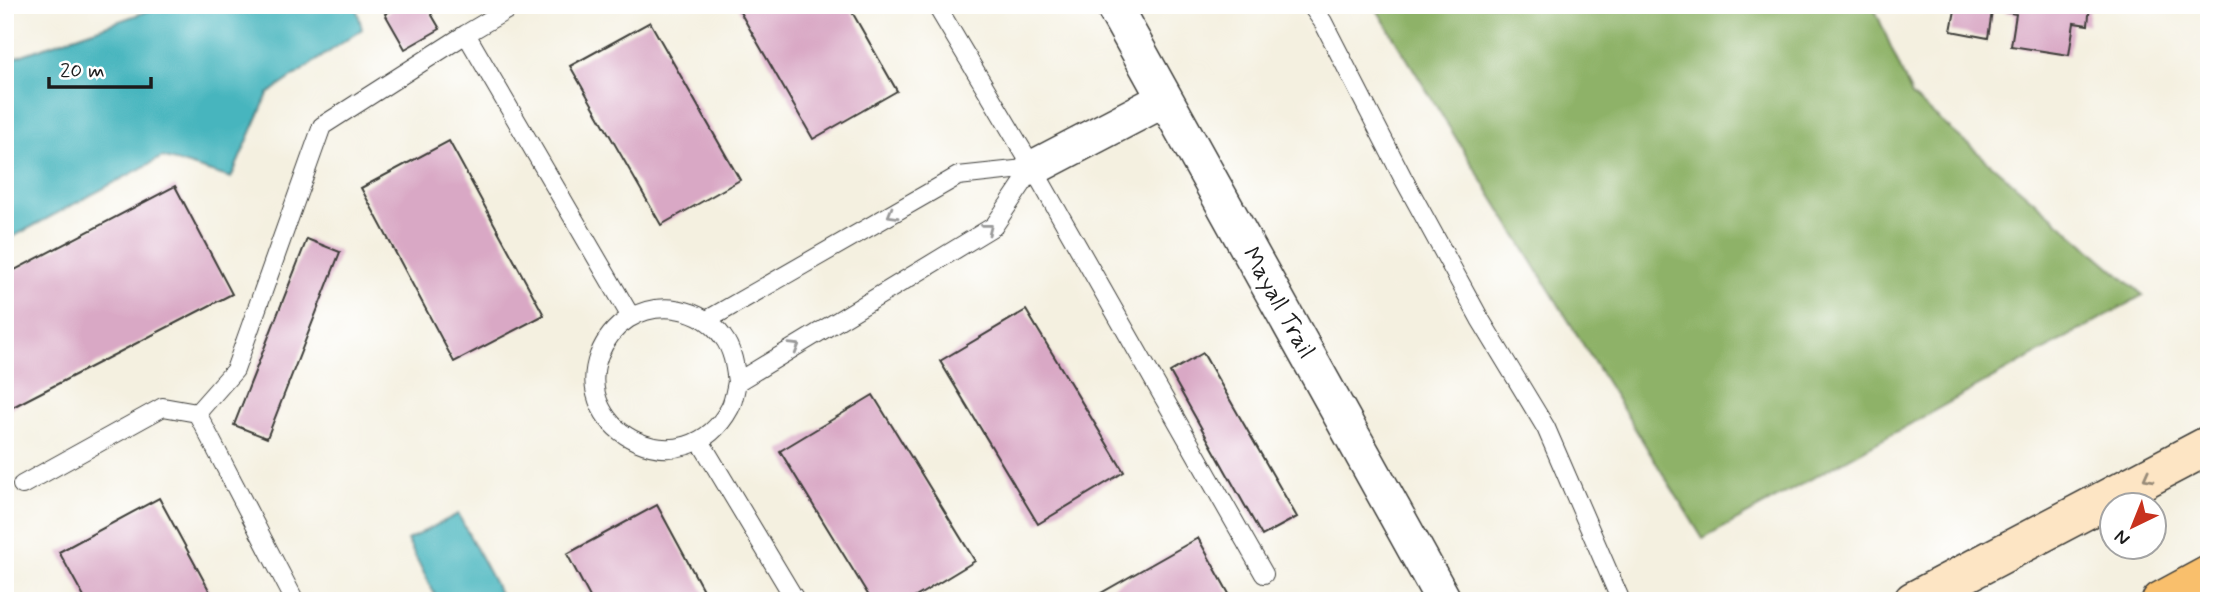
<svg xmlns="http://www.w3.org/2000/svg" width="2214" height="606" font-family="Mynerve,sans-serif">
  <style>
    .forest { fill: #8eb267; stroke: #556742; stroke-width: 2 }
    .water { fill: #46b5be; stroke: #31686d; stroke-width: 2 }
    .building { fill: #d9a8c5 }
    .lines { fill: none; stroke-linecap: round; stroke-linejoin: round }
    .service-casing { stroke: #3c3c39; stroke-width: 20 }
    .minor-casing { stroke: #3c3c39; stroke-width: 38 }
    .secondary-casing { stroke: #3c3c39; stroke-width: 41 }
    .motorway-casing { stroke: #3c3c39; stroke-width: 41 }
    .service { stroke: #fff; stroke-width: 18 }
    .minor { stroke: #fff; stroke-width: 35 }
    .secondary { stroke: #fde5c4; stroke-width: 38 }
    .motorway { stroke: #f9bf6c; stroke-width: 38 }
    .oneway { stroke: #999 }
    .oneway2 { stroke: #988b78 }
    .labels { text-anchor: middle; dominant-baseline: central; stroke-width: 5; stroke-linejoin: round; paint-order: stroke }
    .street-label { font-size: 24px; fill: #1c1c1c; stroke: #fff }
  </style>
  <rect width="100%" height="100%" fill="#fff"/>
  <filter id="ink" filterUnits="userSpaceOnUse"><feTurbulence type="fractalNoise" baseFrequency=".0143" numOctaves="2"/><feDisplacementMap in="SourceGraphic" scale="14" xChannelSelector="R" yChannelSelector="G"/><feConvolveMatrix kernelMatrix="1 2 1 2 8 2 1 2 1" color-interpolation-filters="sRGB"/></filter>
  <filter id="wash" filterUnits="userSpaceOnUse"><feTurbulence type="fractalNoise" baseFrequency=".00686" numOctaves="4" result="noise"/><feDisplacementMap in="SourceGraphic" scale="28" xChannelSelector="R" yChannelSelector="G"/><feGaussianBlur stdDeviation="1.57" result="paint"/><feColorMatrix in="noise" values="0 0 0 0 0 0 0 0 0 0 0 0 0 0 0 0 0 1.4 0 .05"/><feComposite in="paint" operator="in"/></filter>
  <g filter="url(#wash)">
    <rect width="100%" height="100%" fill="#f4f0e0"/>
    <path class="forest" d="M1374,5H1873L1912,96L2143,295L1703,539Z"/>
    <path class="water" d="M165,5H356L362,29L268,94L231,178L162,157L5,241V61Z
      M458,514L504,601H438L407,540Z"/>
    <g id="blocks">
      <path class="building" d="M401,5H426L440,29L405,49L385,14Z
        M736,5H848L897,91L813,139Z
        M1956,5H1993L1988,38L1951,31Z
        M2005,5H2090L2088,25L2074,23L2069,55L2011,46L2016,14L2004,12Z
        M650,22L740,180L661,225L570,66Z
        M449,141L544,315L454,362L361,188Z
        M175,186L232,294L5,411V275Z
        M307,239L340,252L267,438L234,425Z
        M1026,310L1124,472L1038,524L940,361Z
        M1203,353L1297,517L1262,536L1170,372Z
        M873,395L975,561L909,601H872L780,451Z
        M159,498L215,601H86L59,552Z
        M657,505L709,601H592L567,554Z
        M1198,538L1233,601H1087Z"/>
    </g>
  </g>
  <g filter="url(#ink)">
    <use href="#blocks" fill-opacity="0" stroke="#3c3c39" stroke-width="2"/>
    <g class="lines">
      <defs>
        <path id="service" d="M936,5L1033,168L1264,574
          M1311,5L1323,22L1403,178L1480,319L1546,428L1621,601
          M466,34L515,5
          M707,320L958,176L1033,168L994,226L737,382C735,391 734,400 730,408C686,490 570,433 599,355C605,340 614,328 628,319C659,300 701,307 723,337C733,350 735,367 737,382
          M700,441L796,601
          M22,485L163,407L197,413
          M295,601L197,413L235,370L322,126L466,34L631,317"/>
        <path id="minor" d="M1113,5L1444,601
          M1033,168L1165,99"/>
        <path id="secondary" d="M1913,601L2209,445"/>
        <path id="motorway" d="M2161,601L2209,575"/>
      </defs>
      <use href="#service" class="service-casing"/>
      <use href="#minor" class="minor-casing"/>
      <use href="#secondary" class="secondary-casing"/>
      <use href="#motorway" class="motorway-casing"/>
      <use href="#service" class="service"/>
      <use href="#minor" class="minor"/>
      <use href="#secondary" class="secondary"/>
      <use href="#motorway" class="motorway"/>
    </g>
    <defs><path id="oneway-chevron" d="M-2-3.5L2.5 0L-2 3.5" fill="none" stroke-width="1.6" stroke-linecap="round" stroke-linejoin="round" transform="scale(1.75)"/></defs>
    <g class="oneway">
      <use href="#oneway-chevron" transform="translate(892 214) rotate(150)"/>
      <use href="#oneway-chevron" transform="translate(988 228) rotate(-38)"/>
      <use href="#oneway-chevron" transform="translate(795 347) rotate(-31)"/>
    </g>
    <use class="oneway2" href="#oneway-chevron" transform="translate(2148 477) rotate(152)"/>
  </g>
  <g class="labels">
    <g class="street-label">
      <text transform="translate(1278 303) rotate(61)">Mayall Trail</text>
    </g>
  </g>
  <rect width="2214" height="606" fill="none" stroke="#fff" stroke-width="28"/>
  <g transform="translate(2133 526) rotate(223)"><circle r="33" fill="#ffffff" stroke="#a4a4a4" stroke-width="2"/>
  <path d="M0-5L12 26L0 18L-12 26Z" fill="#c8321e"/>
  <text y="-10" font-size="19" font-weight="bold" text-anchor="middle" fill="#1c1c1c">N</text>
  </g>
  <path d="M49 77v10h102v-10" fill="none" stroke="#1c1c1c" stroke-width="3.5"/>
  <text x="60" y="77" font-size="21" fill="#1c1c1c" stroke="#ffffff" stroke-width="5" paint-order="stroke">20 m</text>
</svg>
